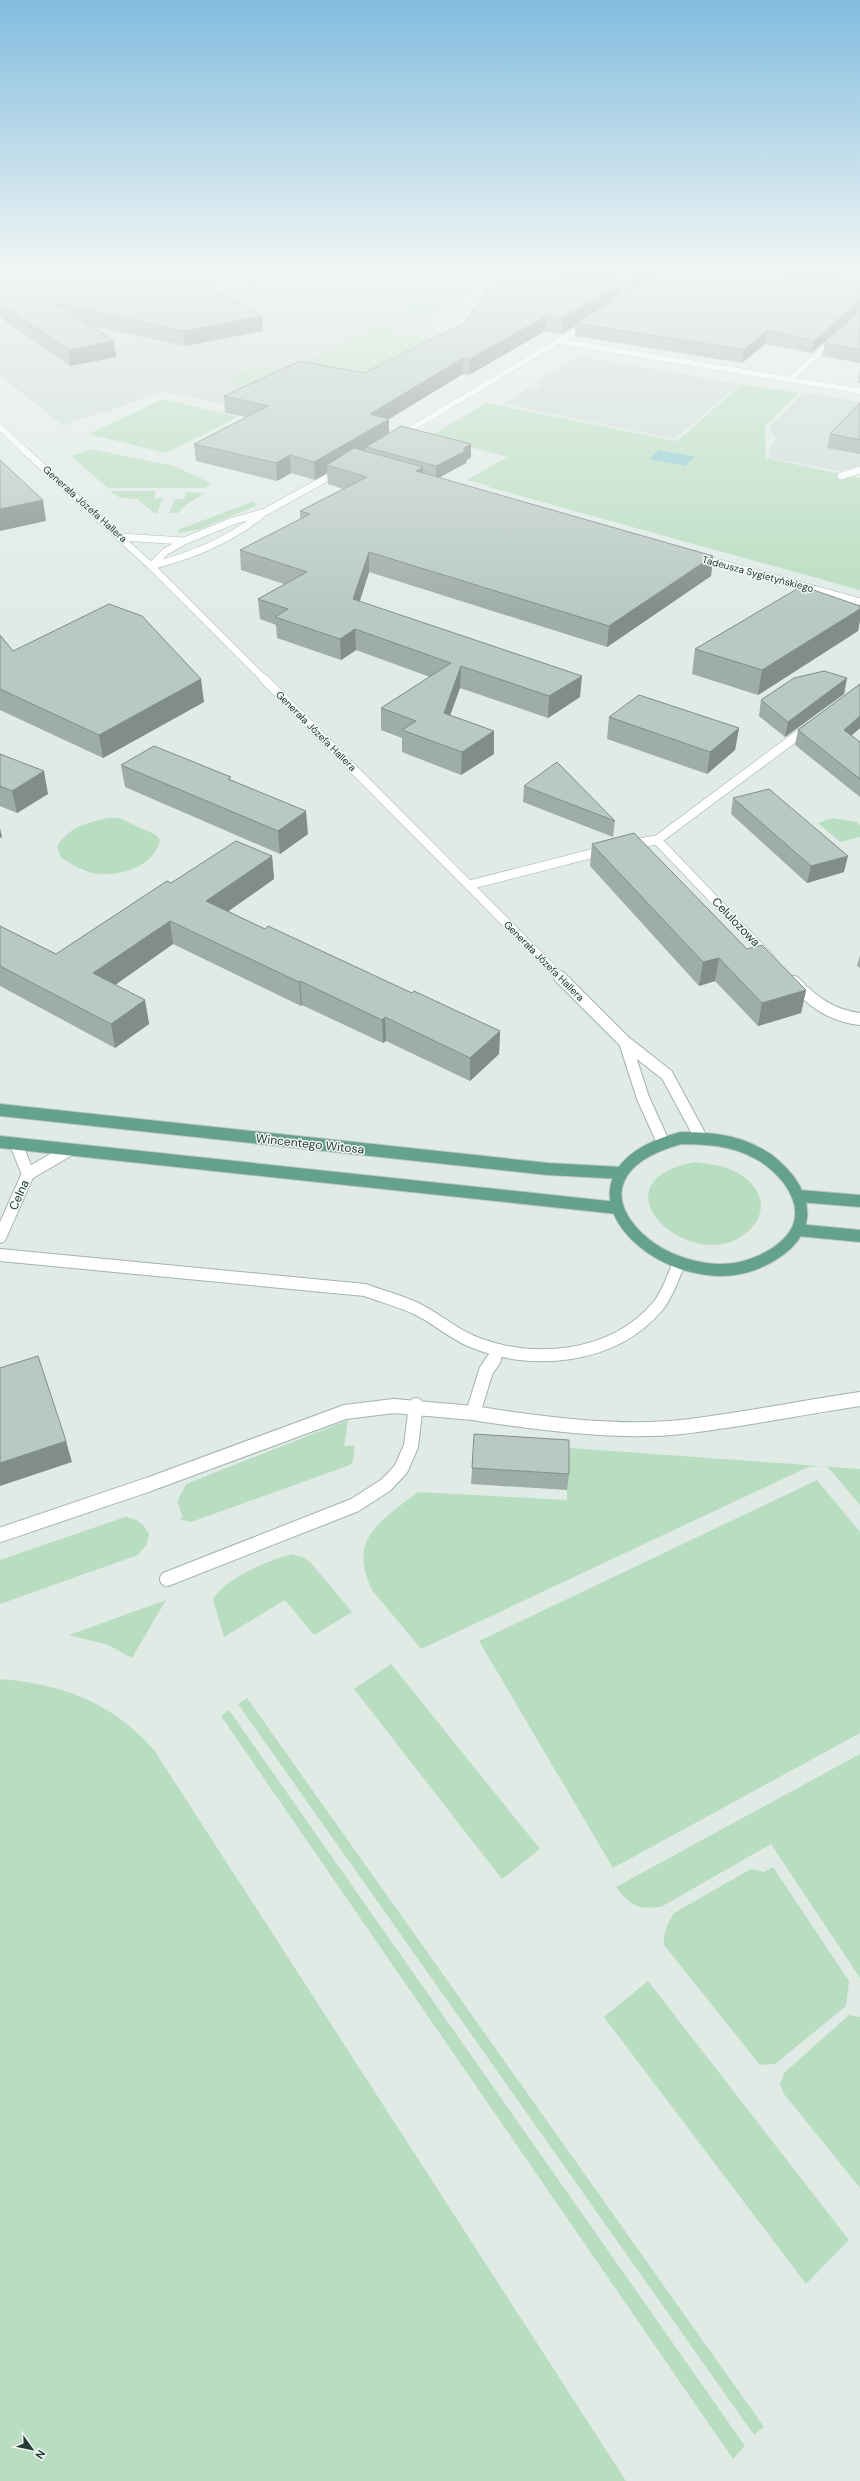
<svg xmlns="http://www.w3.org/2000/svg" width="860" height="2481" font-family="'DM Sans',sans-serif">
  <style>
    .built { fill: #cedbd5 }
    .green { fill: #b9ddc0 }
    .water { fill: #87c9d1 }
    .lines { fill: none; stroke-linecap: round; stroke-linejoin: round }
    .minor-far4-casing { stroke: #a3b3ad; stroke-width: 6 }
    .minor-far3-casing { stroke: #a3b3ad; stroke-width: 8 }
    .minor-far2-casing { stroke: #a3b3ad; stroke-width: 10 }
    .minor-far1-casing { stroke: #a3b3ad; stroke-width: 14 }
    .minor-casing { stroke: #a3b3ad; stroke-width: 16 }
    .major-casing { stroke: #c1c8c6; stroke-width: 14 }
    .minor-far4 { stroke: #fff; stroke-width: 5.5 }
    .minor-far3 { stroke: #fff; stroke-width: 7 }
    .minor-far2 { stroke: #fff; stroke-width: 9 }
    .minor-far1 { stroke: #fff; stroke-width: 12 }
    .minor { stroke: #fff; stroke-width: 14 }
    .major { stroke: #64a18e; stroke-width: 12 }
    .wall { fill: #9eada6; fill-rule: evenodd }
    .shaded-wall { fill: #818d87 }
    .building { fill: #b8c9c1; stroke: #818d87 }
    .labels { text-anchor: middle; dominant-baseline: central; stroke-width: 3; stroke-linejoin: round; paint-order: stroke }
    .far-street-label { font-size: 10px; fill: #213c33; stroke: #f1f8f4 }
    .street-label { font-size: 12px; fill: #213c33; stroke: #f1f8f4 }
  </style>
  <rect width="100%" height="100%" fill="#e0ebe6"/>
  <path class="built" d="M233,268H470L491,276L425,329L442,331L438,336L458,338L269,415L162,391L105,413L101,412L63,425L0,376V324Z
    M579,356L739,384L675,439L502,404L529,387L538,389L542,386L533,384Z
    M804,392L860,402V465L840,471L769,458L770,446L776,440L769,427Z"/>
  <path class="green" d="M422,298L452,304L421,319L391,314Z
    M376,328L437,340L353,384L291,370Z
    M257,366L322,380L294,395L228,380Z
    M742,384L799,393L765,426L766,458L860,478V590L488,487L490,486L467,480L507,457L430,436L487,403L677,441Z
    M163,399L238,417L166,453L89,434Z
    M91,449L174,466L212,484L204,488H108L71,456Z
    M110,491H156L154,499L163,498L157,513H154L137,499L120,498Z
    M186,492L205,493L187,504L178,513H169L175,499H184Z
    M252,502L258,505L200,529L178,533V530Z
    M110,818H119L156,835L160,840C154,868 117,878 92,873C81,870 70,863 61,858L57,847C66,828 90,821 110,818Z
    M833,818L857,822L860,826V837L840,842L818,823Z
    M695,1162C709,1164 723,1165 736,1172C769,1189 769,1222 737,1239C683,1268 592,1182 695,1162Z
    M348,1420L344,1446H355L353,1461L350,1465L191,1522L179,1519L183,1517L177,1502L186,1484Z
    M475,1441L860,1469V1505L827,1466L808,1467L421,1649L372,1590C347,1538 381,1521 418,1492L567,1500V1456Z
    M817,1480L860,1532V1733L613,1868L479,1641Z
    M125,1517C138,1519 143,1523 149,1534L147,1544L138,1555L0,1604V1560Z
    M292,1554L304,1558L311,1563L352,1612L314,1635L285,1600L224,1637L213,1600C223,1579 269,1560 292,1554Z
    M166,1600L132,1658L108,1645L69,1635Z
    M391,1664L540,1849L502,1879L354,1689Z
    M0,1679C62,1684 112,1702 154,1750L626,2481H0Z
    M247,1698L764,2427L754,2435L238,1704Z
    M229,1710L745,2446L733,2459L221,1716Z
    M860,1754V1978L771,1844L661,1907C638,1910 629,1905 616,1887Z
    M773,1867L849,1981L846,2006L775,2064L760,2065L664,1945C663,1932 668,1923 674,1913L751,1869L764,1872Z
    M648,1981L849,2240L806,2284L604,2017Z
    M849,2015L860,2017V2188L784,2094L780,2085L784,2073Z"/>
  <path class="water" d="M659,450L695,457L685,466L649,459Z"/>
  <g class="lines">
    <defs>
      <path id="minor-far4" d="M536,284L531,280L537,268
        M558,341L860,391
        M789,380L860,316
        M0,427L23,449
        M399,436L589,323"/>
      <path id="minor-far3" d="M22,448L151,566L265,680
        M841,476L860,470
        M121,537L184,541
        M698,557L860,602
        M151,566L165,552L184,541L233,521L265,512L341,470
        M151,566C192,556 229,541 262,514"/>
      <path id="minor-far2" d="M264,679L561,978
        M626,845L657,840
        M469,885L606,850
        M770,958L657,840L809,727"/>
      <path id="minor-far1" d="M560,977L625,1042L667,1075L701,1138
        M794,982C813,1002 832,1016 860,1019
        M625,1042L643,1098L663,1142
        M16,1144L28,1174
        M0,1237L28,1174L69,1150
        M0,1255L365,1290C383,1297 402,1301 419,1310C437,1319 452,1333 471,1341C532,1367 613,1359 658,1306C668,1294 673,1277 679,1263
        M493,1360L499,1350"/>
      <path id="minor" d="M494,1359L486,1371L473,1413C536,1423 618,1434 681,1427C741,1420 800,1408 860,1399
        M0,1535L150,1484L345,1412L394,1406L473,1413
        M167,1579L355,1505L386,1485L401,1469L411,1446L416,1405"/>
      <path id="major" d="M0,1110L548,1169L621,1173
        M681,1138C707,1138 734,1140 757,1153C770,1159 780,1169 789,1180C815,1217 797,1244 761,1261C670,1304 533,1178 681,1138Z
        M0,1142L617,1208
        M799,1196L860,1201
        M798,1230L860,1236"/>
    </defs>
    <use href="#minor-far4" class="minor-far4-casing"/>
    <use href="#minor-far3" class="minor-far3-casing"/>
    <use href="#minor-far2" class="minor-far2-casing"/>
    <use href="#minor-far1" class="minor-far1-casing"/>
    <use href="#minor" class="minor-casing"/>
    <use href="#major" class="major-casing"/>
    <use href="#minor-far4" class="minor-far4"/>
    <use href="#minor-far3" class="minor-far3"/>
    <use href="#minor-far2" class="minor-far2"/>
    <use href="#minor-far1" class="minor-far1"/>
    <use href="#minor" class="minor"/>
    <use href="#major" class="major"/>
  </g>
  <path class="wall" d="M0,268L263,331L185,346L88,325L114,341L116,357L70,366L0,317Z
    M538,268H860V363L822,356L825,343L858,313H857L812,353L765,344L742,363L575,336V326L562,334L545,331L469,375L463,374L389,419V433L471,444V457L467,460L466,463L439,478L713,556L711,576L607,647L369,572L360,601L580,697L548,718L460,688L450,715L494,731V754L461,775L402,752V738L381,730V708L430,677L356,650L341,660L277,638L276,625L260,619L258,599L284,584L241,570L240,550L300,519V511L343,489L328,484L327,473L315,480L291,473L277,481L196,461L194,444L246,417L225,413L224,396L364,373L464,323L537,274ZM620,291L628,292L619,297Z
    M860,370V383H858Z
    M860,403V454L827,448L830,434Z
    M860,606V620L858,631L758,695L692,674L695,649Z
    M0,635L13,651L204,702L103,758L0,710Z
    M847,678L844,694L785,737L759,716L761,700Z
    M860,684V728L851,736L860,742V797L795,745L798,730Z
    M609,717L739,728L735,750L707,774L607,739Z
    M0,754L48,794L17,813L0,806Z
    M121,765L232,780L308,834L280,854L125,787Z
    M524,786L615,821L613,837L523,802Z
    M733,798L844,872L807,883L731,814Z
    M592,844L806,990L801,1013L758,1026L715,981L699,986L590,866Z
    M272,856L274,879L228,911L265,929L412,993L500,1031L499,1054L470,1081L386,1041L383,1043L302,1005L301,1006L173,944L115,985L145,1000L149,1024L115,1048L0,986V926L56,954L171,883Z
    M860,955V968L857,966Z
    M472,1468L569,1474L567,1490L471,1484Z"/>
  <path class="shaded-wall" d="M654,268H673L631,293L632,280Z
    M621,285L619,300L575,323V326L562,334V318Z
    M859,300L857,313L812,353L814,341Z
    M262,316L263,331L185,346L183,331Z
    M546,316L545,331L469,375L470,359Z
    M767,331L765,344L742,363L744,350Z
    M114,341L116,357L70,366L68,350Z
    M463,358V374L389,419V436L366,447V449L336,467L327,465V473L315,480L314,462L370,414Z
    M471,444V457L467,460L466,463L436,479V466L463,449Z
    M290,455L291,473L277,481L276,463Z
    M423,467V486L416,471Z
    M43,500L46,521L0,531V509Z
    M369,552V572L354,619L353,599Z
    M713,556L711,576L607,647L609,626Z
    M860,609V620L858,631L758,695L762,670Z
    M355,629L356,650L341,660L340,639Z
    M461,666L460,688L443,735L444,713Z
    M582,676L580,697L548,718L549,696Z
    M847,678L844,694L785,737L788,722Z
    M201,679L204,702L103,758L99,735Z
    M860,716V728L840,745L844,730Z
    M739,728L735,750L707,774L710,752Z
    M494,731V754L461,775L462,752Z
    M44,771L48,794L17,813L12,791Z
    M306,811L308,834L280,854L278,831Z
    M0,828L2,837L0,838Z
    M272,856L274,879L209,925L206,901Z
    M848,856L844,872L807,883L811,866Z
    M170,921L173,944L98,997L93,973Z
    M719,958L715,981L699,986L703,962Z
    M300,981L302,1005L301,1006L299,982Z
    M806,990L801,1013L758,1026L762,1003Z
    M145,1000L149,1024L115,1048L111,1024Z
    M385,1017L386,1041L383,1043L382,1020Z
    M500,1031L499,1054L470,1081V1058Z
    M66,1441L72,1462L0,1486V1463Z"/>
  <path class="building" d="M0,268H173L262,316L183,331L54,303L114,341L68,350L0,304Z
    M528,268L537,274L621,285L562,318L546,316L470,359L463,358L370,414L389,419L314,462L290,455L276,463L194,444L268,406L224,396L300,361L364,373L464,323L489,289Z
    M539,268H654L632,280Z
    M670,268H737L860,291V300L814,341L767,331L744,350L575,323Z
    M780,268H860V282Z
    M860,311V350L825,343Z
    M860,403V440L830,434Z
    M401,426L471,444L463,449L467,450L436,466L366,447Z
    M354,448L423,467L416,471L713,556L609,626L369,552L353,599L582,676L549,696L461,666L444,713L494,731L462,752L402,730L416,721L381,708L451,663L355,629L340,639L275,617L288,609L258,599L307,572L240,550L310,514L300,511L367,477L327,465Z
    M0,460L43,500L0,509Z
    M802,586L860,606V609L762,670L695,649Z
    M109,604L142,616L201,679L99,735L0,689V635L13,651Z
    M824,671L847,678L788,722L761,700L794,678Z
    M860,684V716L844,730L860,742V779L798,730Z
    M639,695L739,728L710,752L609,717Z
    M154,746L231,777L228,779L306,811L278,831L121,765Z
    M0,754L44,771L12,791L0,786Z
    M557,762L615,821L524,786Z
    M769,789L848,856L811,866L733,798Z
    M634,833L747,949L762,945L806,990L762,1003L719,958L703,962L592,844Z
    M236,841L272,856L206,901L265,929L268,926L412,993L414,991L500,1031L470,1058L385,1017L382,1020L300,981L299,982L170,921L93,973L145,1000L111,1024L0,966V926L56,954L167,881L171,883Z
    M38,1356L66,1441L0,1463V1368Z
    M474,1434L569,1440V1474L472,1468Z"/>
  <linearGradient id="sky" x2="0" y2="1"><stop stop-color="#81bcdf"/><stop offset="0.44" stop-color="#f1f6f4"/><stop offset="1" stop-color="#f1f6f4" stop-opacity="0"/></linearGradient>
  <rect width="860" height="615" fill="url(#sky)"/>
  <g class="labels">
    <g class="far-street-label">
      <text transform="translate(85 504) rotate(42)">Generała Józefa Hallera</text>
      <text transform="translate(758 574) rotate(15)">Tadeusza Sygietyńskiego</text>
      <text transform="translate(316 731) rotate(45)">Generała Józefa Hallera</text>
      <text transform="translate(544 961) rotate(45)">Generała Józefa Hallera</text>
    </g>
    <g class="street-label">
      <text transform="translate(736 922) rotate(46)">Celulozowa</text>
      <text transform="translate(310 1144) rotate(6)">Wincentego Witosa</text>
      <text transform="translate(19 1195) rotate(-66)">Celna</text>
    </g>
  </g>
  <g transform="translate(32 2449) rotate(123)" stroke="#f1f8f4" stroke-width="3" paint-order="stroke">
  <path d="M0-3L7 15L0 10L-7 15Z" fill="#213c33"/>
  <text y="-6" font-size="11" font-weight="bold" text-anchor="middle" fill="#213c33">N</text>
  </g>
</svg>
